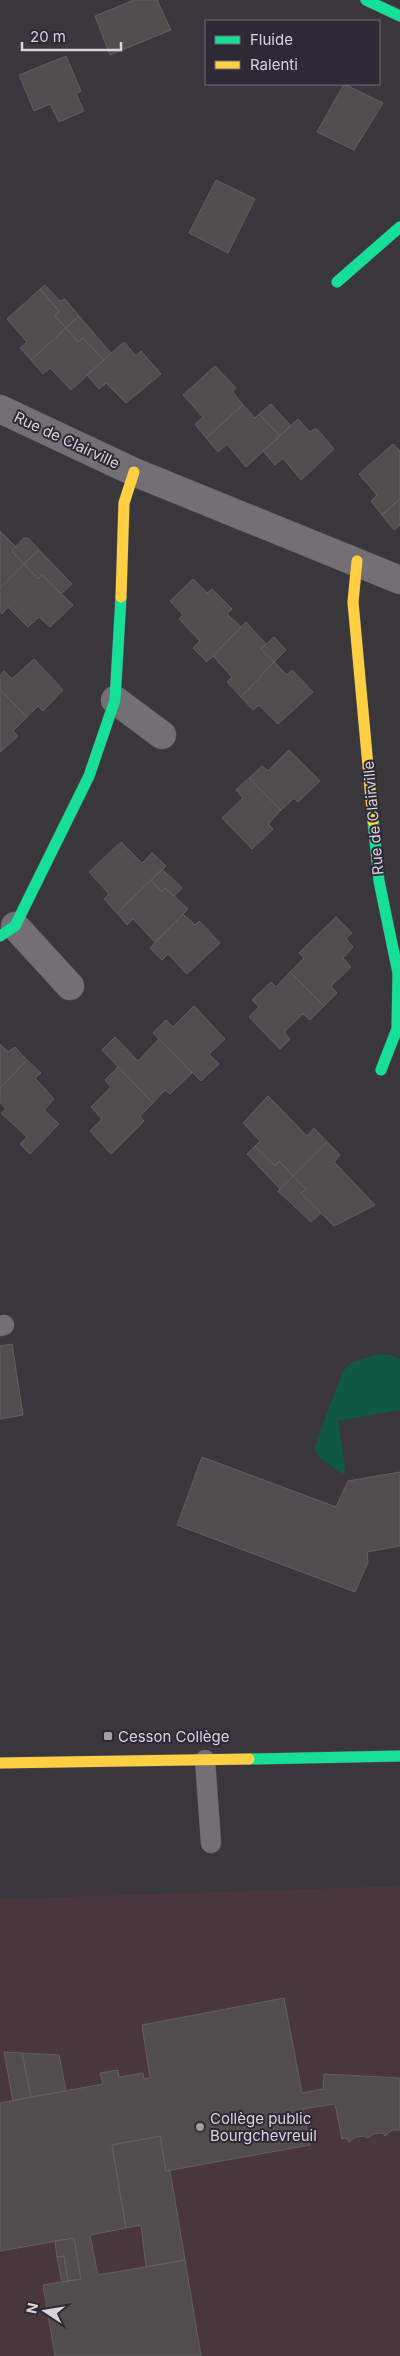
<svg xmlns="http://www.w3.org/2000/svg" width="400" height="2356" font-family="Inter,sans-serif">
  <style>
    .education { fill: #49373d }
    .green { fill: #0f5942 }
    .building { fill: #514d4f; stroke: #635f60 }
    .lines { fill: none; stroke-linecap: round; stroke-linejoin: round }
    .lane-casing { stroke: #545258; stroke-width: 21 }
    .street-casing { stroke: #545258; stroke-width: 29 }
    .fast-casing { stroke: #545258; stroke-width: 12 }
    .slow-casing { stroke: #545258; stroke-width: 12 }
    .lane { stroke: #727075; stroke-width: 20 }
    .street { stroke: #727075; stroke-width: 28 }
    .fast { stroke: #16e098; stroke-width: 11 }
    .slow { stroke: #ffcf43; stroke-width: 11 }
    .poi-dot { fill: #a09da4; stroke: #2e2934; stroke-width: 2 }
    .labels { text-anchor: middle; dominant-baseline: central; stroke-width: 4; stroke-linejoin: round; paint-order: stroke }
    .street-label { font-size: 15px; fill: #d7d4dc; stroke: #2e2934 }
    .poi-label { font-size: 15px; fill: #d7d4dc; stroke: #2e2934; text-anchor: start }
  </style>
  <rect width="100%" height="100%" fill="#39363c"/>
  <path class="education" d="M400,1886V2356H0V1899Z"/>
  <path class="green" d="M378,1354L390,1355L400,1359V1410L338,1421L346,1473H341L320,1458L314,1448L343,1371L353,1362Z"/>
  <path class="building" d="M134,0H157L171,30L110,55L95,16Z
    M66,56L81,91L76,94L84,111L59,122L50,104L34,111L19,75Z
    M344,84L383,103L354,150L317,132Z
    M216,180L255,199L228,253L189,233Z
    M45,285L60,301L65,299L79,316L66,328L55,316L59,311L40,289Z
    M40,289L59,311L55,316L66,328L31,360L20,348L27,342L7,319Z
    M79,316L111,353L104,360L83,338L78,342L66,328Z
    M66,328L78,342L83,338L104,360L71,390L50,368L43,374L31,360Z
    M124,342L136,356L141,351L161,374L126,403L106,383L99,389L87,375Z
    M215,366L236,388L232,391L243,405L206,438L195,424L203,417L183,395Z
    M271,404L291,426L280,436L259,414Z
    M243,405L255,418L259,414L280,436L246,467L227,444L218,452L206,438Z
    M298,419L310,432L316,428L334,449L301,480L283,458L275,465L263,451Z
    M393,444L400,451V499L382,515L371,501L377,495L359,474Z
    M400,499V525L394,530L382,515Z
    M0,531L16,547L12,551L24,564L0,588Z
    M24,538L29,539L39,550L24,564L12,551Z
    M39,550L72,584L61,594L42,575L38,579L24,564Z
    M24,564L38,579L42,575L73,605L50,627L39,617L28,627L8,607L2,614L0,611V588Z
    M193,579L207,593L212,589L232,609L227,614L241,627L207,662L193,648L200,641L179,619L183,615L170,601Z
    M246,622L266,644L261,649L274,662L241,697L227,682L232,677L213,656Z
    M274,637L286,650L274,662L261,649Z
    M34,659L63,690L43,711L38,706L27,717L0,690V676L4,671L12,679Z
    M274,662L287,675L292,670L313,692L278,724L259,705L253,710L241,697Z
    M0,690L27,717L13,731L18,736L0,752Z
    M289,750L320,781L298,802L294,798L281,810L249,778L262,766L268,771Z
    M249,778L281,810L268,824L273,829L252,849L222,818L243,798L236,790Z
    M121,842L142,863L152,853L166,866L117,913L104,899L109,894L89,872Z
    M162,869L182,888L174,896L165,888L162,892L151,880Z
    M151,880L162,892L165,888L188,909L155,942L133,919L127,925L117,913Z
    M183,914L195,925L199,921L220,943L187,974L168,954L162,960L150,948Z
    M336,917L352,933L346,938L353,947L343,958L351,967L331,986L337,993L324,1006L290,972L304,958L299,953Z
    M290,972L324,1006L310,1020L303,1014L284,1032L290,1039L280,1049L249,1017L259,1007L252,1000L271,982L276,987Z
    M194,1006L225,1039L209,1054L219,1064L201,1081L153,1033L166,1020L173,1027Z
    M115,1037L138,1061L159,1039L192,1073L170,1094L165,1090L153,1103L102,1050Z
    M0,1044L8,1052L15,1047L27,1060L0,1088Z
    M27,1060L41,1073L35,1078L54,1099L44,1110L59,1124L30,1154L20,1144L27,1137L1,1113L6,1109L0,1102V1088Z
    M118,1067L153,1103L140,1116L144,1121L111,1154L90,1131L102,1119L91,1107L111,1087L105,1080Z
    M268,1096L307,1136L314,1128L327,1142L293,1176L279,1161L275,1166L255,1146L260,1141L243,1123Z
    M327,1142L340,1155L334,1162L375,1205L334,1226L301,1193L306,1189L293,1176Z
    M255,1146L275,1166L279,1161L293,1176L280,1189L247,1154Z
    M293,1176L306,1189L301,1193L321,1213L311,1222L278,1191Z
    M12,1344L23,1415L0,1419V1346Z
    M202,1457L336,1507L348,1481L400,1472V1546L367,1552L368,1562L355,1592L177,1525Z
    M284,1998L302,2093L323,2089L324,2074L400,2078V2130H392L385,2136L382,2133L373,2134L368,2138L364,2136L356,2137L349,2142L347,2138L342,2139L335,2104L303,2109L310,2145L166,2171L160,2136L112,2145L126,2228L90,2235L98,2275L185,2260L201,2356H55L43,2285L81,2279L74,2238L0,2251V2103L103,2084L100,2073L118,2070L119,2077L143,2073L144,2079L150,2078L142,2025Z
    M4,2052L22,2053L31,2097L13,2101Z
    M22,2053L59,2055L66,2091L31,2097Z
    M160,2136L166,2171H170L185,2260L146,2267L141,2225L126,2228L112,2145Z
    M74,2238L81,2279L68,2281L64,2256L57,2257L55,2241Z
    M64,2256L68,2281L62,2282L57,2257Z"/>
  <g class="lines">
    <defs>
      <path id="lane" d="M0,1326L4,1325
        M205,1760L211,1843"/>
      <path id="street" d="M0,409L134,472L400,580
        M115,700L162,735
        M15,926L70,986"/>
      <path id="fast" d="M366,0L400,16
        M337,282L400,227
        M373,821L379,881L398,973L397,1029L381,1070
        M0,936L15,926L89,776L115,700L121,597
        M249,1759L400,1756"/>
      <path id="slow" d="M357,561L353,602L373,821
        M121,597L124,503L134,472
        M0,1763L249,1759"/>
    </defs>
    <use href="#lane" class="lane-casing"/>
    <use href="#street" class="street-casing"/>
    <use href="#fast" class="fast-casing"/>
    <use href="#slow" class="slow-casing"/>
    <use href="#lane" class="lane"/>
    <use href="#street" class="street"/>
    <use href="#fast" class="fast"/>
    <use href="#slow" class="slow"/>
  </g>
  <g class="poi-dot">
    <rect x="103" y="1731" width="10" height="10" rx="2.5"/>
    <circle cx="200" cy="2127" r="5"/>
  </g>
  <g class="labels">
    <g class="street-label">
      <text transform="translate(67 440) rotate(25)">Rue de Clairville</text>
      <text transform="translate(373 818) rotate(-95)">Rue de Clairville</text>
    </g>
    <g class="poi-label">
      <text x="118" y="1736">Cesson Collège</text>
      <text x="210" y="2118">Collège public<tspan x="210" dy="17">Bourgchevreuil</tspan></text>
    </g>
  </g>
  <rect x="205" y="20" width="175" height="65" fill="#2e2934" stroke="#726d77"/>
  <rect x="215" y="36" width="25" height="8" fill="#16e098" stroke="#726d77"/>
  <text x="250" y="45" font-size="15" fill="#d7d4dc">Fluide</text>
  <rect x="215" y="61" width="25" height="8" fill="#ffcf43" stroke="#726d77"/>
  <text x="250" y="70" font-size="15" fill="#d7d4dc">Ralenti</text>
  <g transform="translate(45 2311) rotate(282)" stroke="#2e2934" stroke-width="4" paint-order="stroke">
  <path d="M0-4L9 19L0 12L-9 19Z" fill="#d7d4dc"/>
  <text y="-8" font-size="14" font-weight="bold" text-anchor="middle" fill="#d7d4dc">N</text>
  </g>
  <path d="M22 42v8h99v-8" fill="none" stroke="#d7d4dc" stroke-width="2.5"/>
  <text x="30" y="42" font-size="15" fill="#d7d4dc" stroke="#2e2934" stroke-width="4" paint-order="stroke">20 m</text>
</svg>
